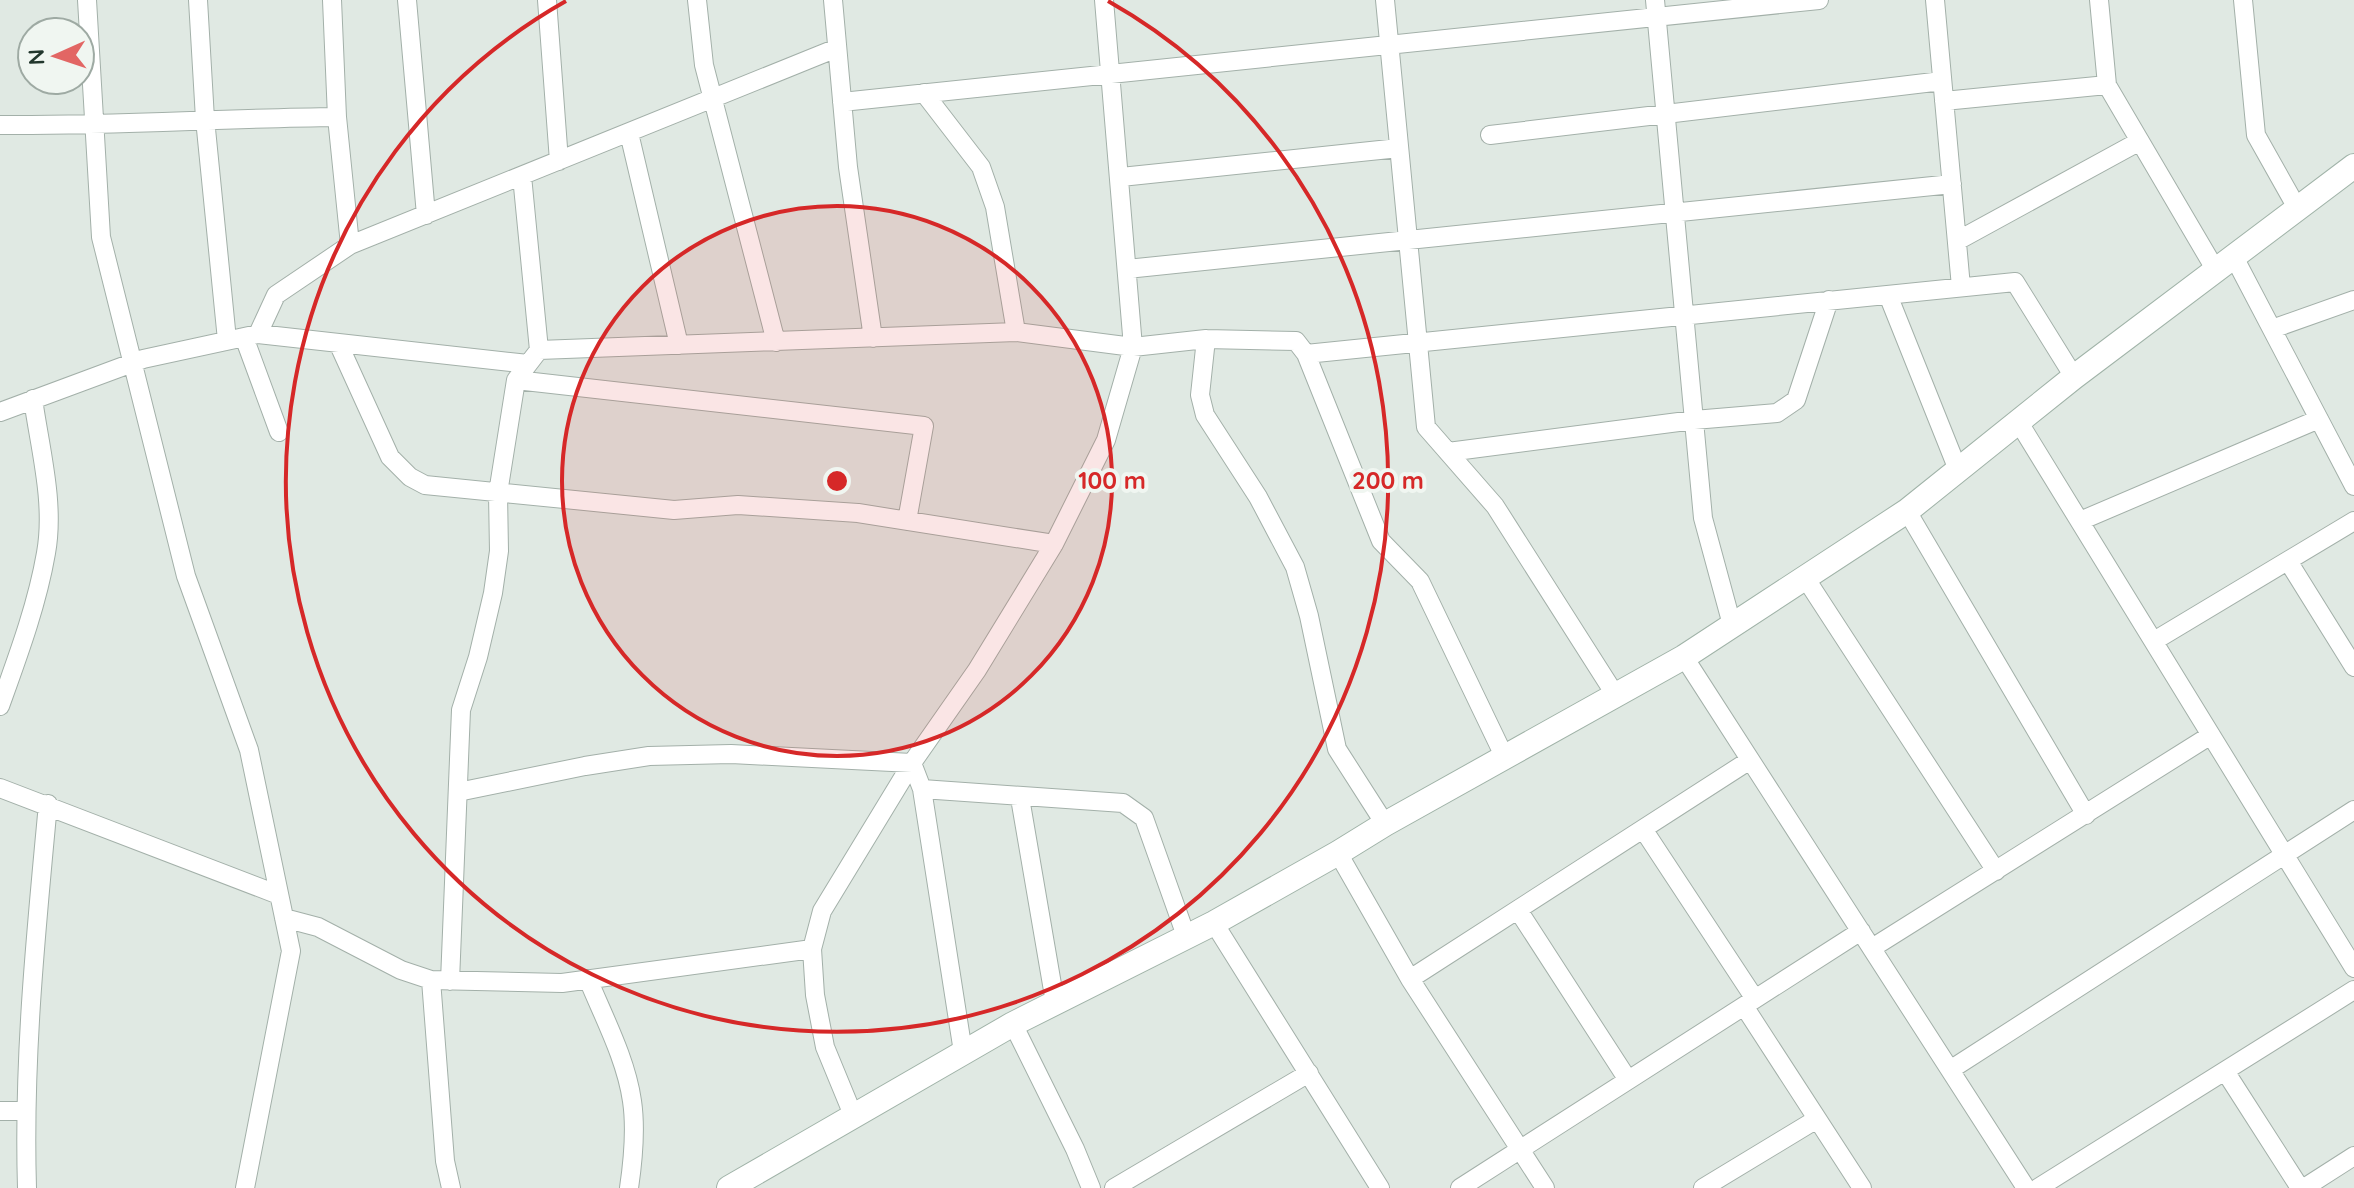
<svg xmlns="http://www.w3.org/2000/svg" width="2354" height="1188" font-family="Quicksand,sans-serif">
  <style>
    .lines { fill: none; stroke-linecap: round; stroke-linejoin: round }
    .minor-casing { stroke: #a3b0a9; stroke-width: 20 }
    .secondary-casing { stroke: #a0b3a8; stroke-width: 26 }
    .minor { stroke: #fff; stroke-width: 18 }
    .secondary { stroke: #fff; stroke-width: 24 }
    .ring { fill: none; stroke: #d62828; stroke-width: 4 }
    .centre { fill: #d62828; stroke: #f0f6f1; stroke-width: 4 }
    .ring-label { font-size: 24px; text-anchor: middle; font-weight: bold; fill: #d62828; stroke: #f0f6f1; stroke-width: 8; stroke-linejoin: round; paint-order: stroke }
  </style>
  <rect width="100%" height="100%" fill="#e0e9e3"/>
  <g class="lines">
    <defs>
      <path id="minor" d="M87,0L101,237L186,576L249,750L291,951L245,1188
        M198,0L205,119L227,340
        M332,0L337,117L350,245
        M407,0L426,215
        M547,0L559,161
        M697,0L704,65L776,342
        M833,0L848,167L873,338
        M1385,0L1426,427L1495,506L1616,696
        M1655,0L1703,518L1732,625
        M1935,0L1961,287
        M2099,0L2107,85L2215,269
        M2243,0L2256,135L2297,208
        M924,93L981,167L995,207L1016,332
        M1944,101L2107,85
        M842,102L1819,0
        M0,125C113,126 225,118 337,117
        M629,133L679,345
        M1490,135L1942,81
        M1121,177L1399,148
        M1957,241L2140,141
        M2233,255L2354,486
        M1127,269L1952,184
        M1888,295L1958,470
        M2272,329L2354,300
        M258,334L276,295L350,245L837,48
        M244,337L279,432
        M1206,339L1200,395L1205,415L1258,497L1295,567L1309,616L1337,749L1385,824
        M339,345L390,457L410,477L425,485L674,510L738,505L858,513L1054,544
        M539,350L1016,332L1133,347L1206,339L1296,341L1306,354L1381,541L1420,581L1505,758
        M1306,354L2015,282L2074,377
        M516,380L924,426L907,521
        M0,412L143,359L258,334L528,364
        M2018,421L2354,968
        M1448,452L1694,420L1777,413L1796,400L1829,300
        M1907,511L2086,815
        M2080,521L2319,419
        M2288,561L2354,667
        M1806,579L1996,871
        M2154,641L2354,521
        M1684,657L2026,1188
        M0,706C18,656 37,605 46,553C55,503 40,449 33,399
        M0,788L279,895
        M922,789L1123,803L1144,818L1186,936
        M458,792L585,766L649,756L731,754L912,763L922,789L963,1052
        M1020,798L1055,1002
        M1643,829L1755,999
        M1338,853L1410,979L1545,1188
        M1518,910L1628,1080
        M284,918L318,927L401,970L431,980L562,983L812,949
        M1214,923L1380,1188
        M1872,948L2211,735
        M588,979C604,1018 626,1059 632,1101C636,1128 633,1161 629,1188
        M1410,979L1750,760
        M431,980L445,1161L451,1188
        M450,981L461,710L478,657L493,593L499,551L498,493L516,380L539,350L522,176
        M1744,1006L1862,1188
        M1013,1024L1075,1149L1091,1188
        M1950,1070L2354,810
        M2225,1071L2300,1188
        M0,1111H24
        M853,1115L825,1047L815,995L812,949L822,911L912,763L977,670L1054,544L1106,440L1133,347L1104,0
        M27,1188C23,1059 36,932 48,804
        M1114,1188L1309,1073
        M1460,1188L1861,931
        M1703,1188L1817,1119
        M2038,1188L2354,990
        M2304,1188L2354,1156"/>
      <path id="secondary" d="M729,1188L1013,1024L1214,923L1338,853L1385,824L1684,657L1907,511L2074,377L2354,166"/>
    </defs>
    <use href="#minor" class="minor-casing"/>
    <use href="#secondary" class="secondary-casing"/>
    <use href="#minor" class="minor"/>
    <use href="#secondary" class="secondary"/>
  </g>
  <circle cx="837" cy="481" r="275" fill="#d62828" fill-opacity=".12"/>
  <g class="ring">
    <circle cx="837" cy="481" r="275"/>
    <path d="M1108 1A551 551 0 1 1 566 1"/>
  </g>
  <circle cx="837" cy="481" r="12" class="centre"/>
  <g class="ring-label">
    <text x="1112" y="489">100 m</text>
    <text x="1388" y="489">200 m</text>
  </g>
  <g transform="translate(56 56) rotate(267)"><circle r="38" fill="#f0f6f1" stroke="#9eaaa3" stroke-width="2"/>
  <path d="M0-6L14 30L0 20L-14 30Z" fill="#e26664"/>
  <text y="-12" font-size="22" font-weight="bold" text-anchor="middle" fill="#22372d">N</text>
  </g>
</svg>
